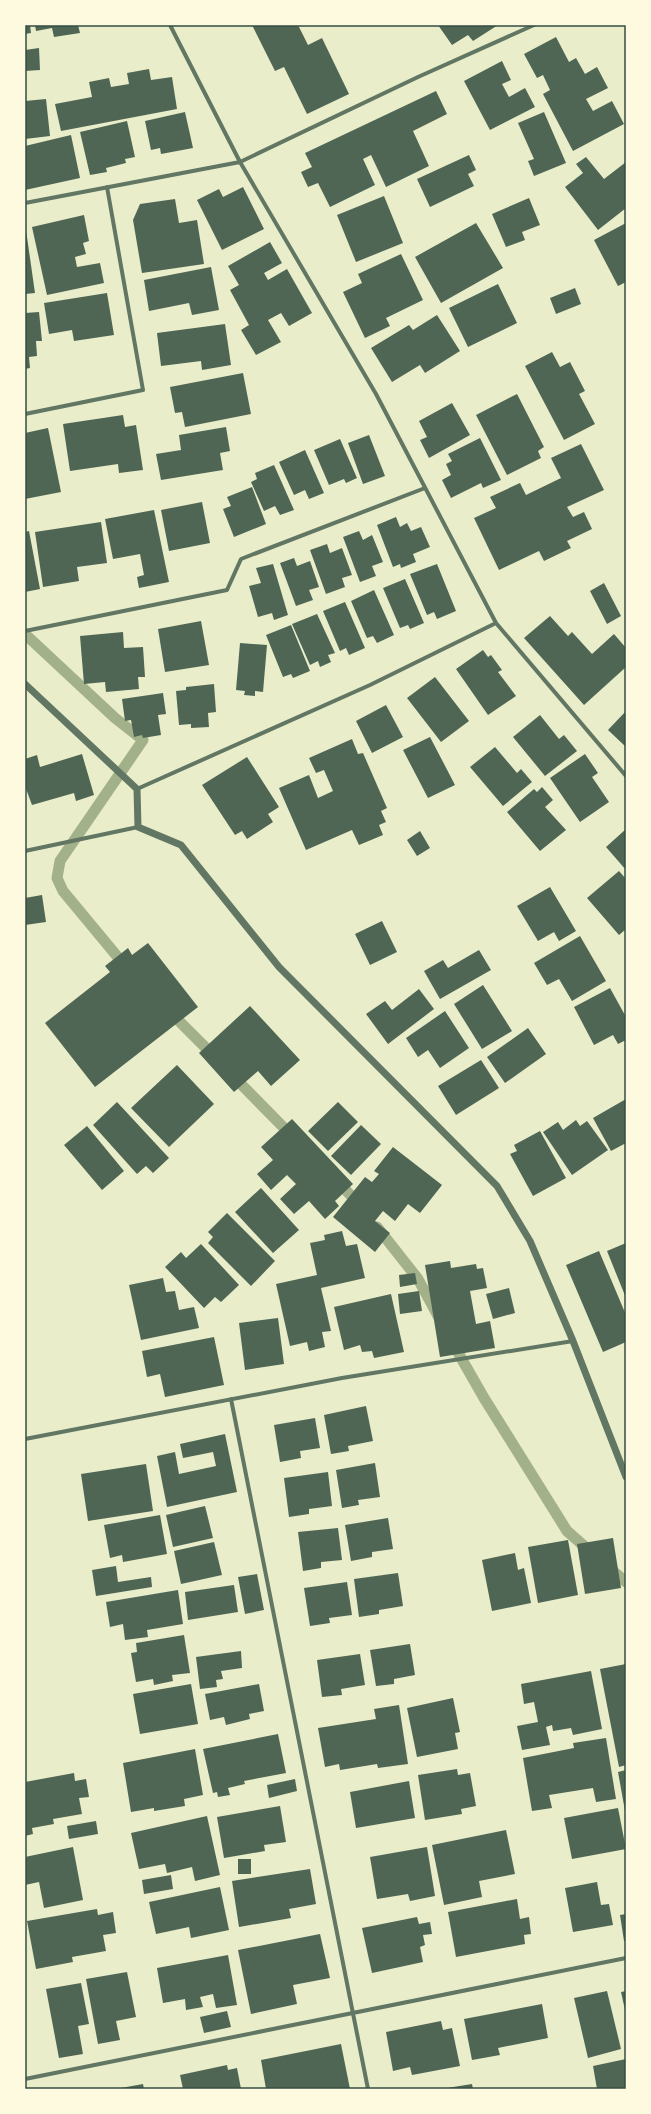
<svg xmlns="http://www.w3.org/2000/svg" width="651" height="2114" font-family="Jost,sans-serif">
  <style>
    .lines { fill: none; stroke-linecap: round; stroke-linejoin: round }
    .stream { stroke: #a3b18a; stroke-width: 11 }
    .building { fill: #4f6655 }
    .minor { stroke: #617663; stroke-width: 4 }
    .tertiary { stroke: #617663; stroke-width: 7 }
    .neatline { fill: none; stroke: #344e41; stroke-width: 1.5 }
  </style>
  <rect width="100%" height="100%" fill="#e9edc9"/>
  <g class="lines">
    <path class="stream" d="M25,634L115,718L143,740L60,861L57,878L63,891L126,967
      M169,1011L216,1058
      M232,1075L293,1137
      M336,1180L360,1205
      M377,1227L418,1279L438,1316
      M452,1342L484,1398L567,1531L592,1553
      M608,1567L626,1582"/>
  </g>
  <path class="building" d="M25,25H30L31,33L25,34Z
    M35,25H78L80,33L54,37L52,28L36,31Z
    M252,25H298L308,45L322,38L349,94L307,114L284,67L275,71Z
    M438,25H498L473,41L468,35L452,45Z
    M556,37L569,62L576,58L585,74L597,67L608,88L586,99L593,111L612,101L624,124L573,151L543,94L550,90L543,75L537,78L524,54Z
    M39,48L40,70L25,71V50Z
    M502,61L511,80L502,84L509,97L525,88L535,107L490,130L464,81Z
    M149,69L151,80L172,77L177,109L61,131L55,104L92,97L89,82L109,78L111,87L129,84L127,73Z
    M436,91L447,114L413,131L429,166L386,187L371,155L363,159L375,185L330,207L318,183L308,187L301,172L312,167L305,153Z
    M46,99L50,136L25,139V101Z
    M185,112L193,148L161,154L160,148L151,150L145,121Z
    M544,112L566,163L534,176L528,161L534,159L518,123Z
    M127,121L135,157L125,159L126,163L106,168L107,172L90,175L80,132Z
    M71,135L80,178L25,190V146Z
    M469,155L476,170L468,174L474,186L430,207L417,179Z
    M586,157L604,179L626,162V208L598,230L565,187L583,173L576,164Z
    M243,187L264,229L222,250L197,200L219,189L223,197Z
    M384,196L403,243L356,262L337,215Z
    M529,198L540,225L522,232L525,240L506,247L492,214Z
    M175,199L179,223L197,220L204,264L142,273L133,220L140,204Z
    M84,215L89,241L83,243L86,254L75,257L77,267L100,263L104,283L47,295L32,227Z
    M476,223L503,268L441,303L415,257Z
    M626,223V282L618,286L594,240Z
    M25,230H26L35,293L25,294Z
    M270,242L282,263L264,273L268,280L287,269L312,313L289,326L281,313L268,320L281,342L256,355L241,330L249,325L230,290L239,285L228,266Z
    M401,254L423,300L386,318L390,326L365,338L343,292L362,283L358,274Z
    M211,267L219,310L192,315L189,303L149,311L144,280Z
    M498,284L517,323L468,347L449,308Z
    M575,288L581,304L556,314L550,298Z
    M107,293L114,335L74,341L72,330L49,334L44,303Z
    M39,312L42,341H36L37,356L29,357L30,368L25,369V313Z
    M437,315L460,351L425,373L420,365L392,382L371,348L409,325L413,330Z
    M225,324L231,365L202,370L201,361L161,366L157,333Z
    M552,352L560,367L570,362L585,391L579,394L595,424L564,440L525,366Z
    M243,373L251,414L185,427L182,412L175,413L170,387Z
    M517,394L544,447L538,451L541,458L507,475L476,415Z
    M452,403L470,435L429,458L420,440L427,437L419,421Z
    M123,415L125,427L136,425L143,470L119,473L118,464L70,471L63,424Z
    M226,427L230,451L220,453L223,470L161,480L156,454L181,450L179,435Z
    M48,428L61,492L25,499V433Z
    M369,435L385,476L363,484L348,443Z
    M480,438L501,480L483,488L481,483L451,498L442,480L451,475L446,464L452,461L448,454Z
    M340,439L357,478L346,483L344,479L329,485L314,450Z
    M581,444L604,490L567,507L573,517L584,512L592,529L567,541L571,548L544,561L539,551L499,570L474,518L496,508L490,497L520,483L526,495L561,478L551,458Z
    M305,450L324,493L309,499L305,490L294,495L279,462Z
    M274,465L294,510L280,515L275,506L264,511L251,482L257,479L255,473Z
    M252,487L266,524L234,537L223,509L231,506L227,497Z
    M202,502L210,543L169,551L161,510Z
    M154,510L169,582L139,588L137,577L144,575L140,554L113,559L105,519Z
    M396,517L400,527L407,523L411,531L421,527L430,547L413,554L416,562L401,568L400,564L393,567L377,525Z
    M101,522L107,563L77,567L79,581L43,587L35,532Z
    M29,531L40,589L25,592V532Z
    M359,531L363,540L372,535L383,562L372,566L376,576L360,582L343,537Z
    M327,544L330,553L342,548L352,575L342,578L345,587L326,594L310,550Z
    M294,558L297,566L310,561L319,587L309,590L313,600L296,606L280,563Z
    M273,564L288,615L274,620L272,613L258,617L249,586L261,583L256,568Z
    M437,564L456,611L437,619L434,612L427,615L410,574Z
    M405,579L424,623L410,629L408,625L400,628L383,588Z
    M604,583L621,616L607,624L590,591Z
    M374,590L394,635L377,643L373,636L367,638L351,601Z
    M345,602L365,648L349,655L346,648L340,651L323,611Z
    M317,614L335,653L328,655L331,662L320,667L318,661L310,665L292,624Z
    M550,616L568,636L572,632L592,654L614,634L626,648V667L584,705L524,638Z
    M201,621L209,665L165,672L158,629Z
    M291,625L310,671L293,678L291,674L283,677L266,635Z
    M123,632L124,648L143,647L145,677H138L139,689L106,692L105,682L84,684L80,636Z
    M240,643L267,645L263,692L255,691V696L244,695L245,691L236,690Z
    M483,650L488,657L491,655L502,670L498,672L516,696L488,715L456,669Z
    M435,677L469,721L441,742L407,698Z
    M214,684L216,712L208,713L209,727L191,728V724L179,725L176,691L186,690V687Z
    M163,693L166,714L158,715L161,735L143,738L142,735L134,737L131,720L125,721L122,699Z
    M386,705L403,737L372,753L356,721Z
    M626,711V747L608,730Z
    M540,715L559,739L564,735L577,751L545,776L513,737Z
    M430,737L455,785L428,798L403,750Z
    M352,739L358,754L363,753L387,808L381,811L386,822L379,825L383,835L359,845L352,830L306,850L279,788L309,775L318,798L333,791L324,770L316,773L309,758Z
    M495,747L517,773L521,769L532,782L503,806L470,767Z
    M82,754L94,795L76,801L74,793L32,805L25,786V759L37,755L40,767Z
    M585,754L598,773L592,777L609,802L580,822L550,778Z
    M247,757L279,807L268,814L273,822L247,839L242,831L235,835L202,785Z
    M542,787L553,800L545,807L566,830L540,851L507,812L534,789L537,792Z
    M626,829V870L606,847Z
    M420,831L430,848L417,856L407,840Z
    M619,871L626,879V929L619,935L587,898Z
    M550,887L576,931L559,941L554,932L538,941L517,906Z
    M42,895L46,922L25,925V898Z
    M382,921L397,952L370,965L355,934Z
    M580,936L606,981L572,1001L559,979L547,985L534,963Z
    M148,943L198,1007L95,1087L45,1023L110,972L105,966L128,948L132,955Z
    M479,950L491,970L440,999L424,971L443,960L448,968Z
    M483,985L512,1031L482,1049L454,1004Z
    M610,988L626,1017V1040L618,1044L613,1035L594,1045L574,1007Z
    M419,989L434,1009L388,1044L366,1014L385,1001L392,1010Z
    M250,1006L300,1060L271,1086L258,1071L234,1092L199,1053Z
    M445,1011L469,1048L440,1068L428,1050L418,1057L406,1038Z
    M528,1028L546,1054L505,1083L487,1057Z
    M481,1060L499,1088L456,1115L438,1086Z
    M177,1065L214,1104L169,1147L131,1108Z
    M626,1099V1143L611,1151L593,1118Z
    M117,1102L169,1158L153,1173L146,1166L137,1174L93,1125Z
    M338,1102L358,1122L328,1151L308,1131Z
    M292,1119L353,1184L335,1201L339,1206L325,1219L309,1201L294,1214L280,1199L296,1184L287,1175L271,1190L257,1174L273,1160L261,1147Z
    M576,1120L580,1126L587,1121L608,1150L572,1175L543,1132L558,1122L563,1130Z
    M361,1125L381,1144L351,1175L331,1156Z
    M87,1126L124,1171L102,1190L64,1145Z
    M540,1131L566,1178L533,1196L510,1154L517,1151L514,1145Z
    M393,1147L442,1185L420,1213L408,1204L395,1221L383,1211L375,1221L390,1233L375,1252L333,1217L365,1177L372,1182L379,1174L374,1171Z
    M261,1188L299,1230L273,1253L235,1212Z
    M227,1213L275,1261L251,1286L208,1243L213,1237L208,1232Z
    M342,1231L346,1246L357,1244L365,1278L321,1288L331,1331L322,1332L325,1347L309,1351L307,1342L290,1346L276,1284L317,1275L310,1243L325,1240L324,1235Z
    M626,1243V1298L607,1251Z
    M201,1244L239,1285L221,1302L215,1297L204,1308L165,1267L181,1252L186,1258Z
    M599,1251L626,1315V1342L603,1352L566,1265Z
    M450,1261L451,1268L476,1264L477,1269L483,1268L487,1288L470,1291L476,1324L490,1321L495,1348L440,1357L425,1265Z
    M415,1273L417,1284L400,1287L399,1275Z
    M163,1278L166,1292L175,1291L179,1310L194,1307L199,1328L141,1340L129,1285Z
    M509,1288L515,1313L493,1319L486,1294Z
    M419,1291L422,1311L400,1314L398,1294Z
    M391,1294L404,1352L374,1358L372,1351L362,1352L360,1345L344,1350L334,1307Z
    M278,1318L284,1364L245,1370L239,1323Z
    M214,1337L224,1385L165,1397L160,1374L147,1377L142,1351Z
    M366,1406L373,1441L348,1446L349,1451L331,1454L324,1415Z
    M315,1418L320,1448L300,1451L301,1458L280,1462L274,1425Z
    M225,1434L237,1492L167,1507L157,1456L175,1452L179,1474L216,1466L213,1452L183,1458L180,1444Z
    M375,1463L380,1497L358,1500L359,1505L342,1508L336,1470Z
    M146,1464L153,1511L88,1521L81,1474Z
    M328,1472L332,1506L309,1509V1514L289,1517L284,1478Z
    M205,1506L213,1538L173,1547L166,1515Z
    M160,1515L167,1554L123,1562L122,1555L110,1558L104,1525Z
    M388,1518L393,1549L372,1552V1557L351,1561L345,1525Z
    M338,1528L342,1560L321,1562V1568L303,1571L298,1532Z
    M613,1538L621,1588L585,1594L577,1544Z
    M568,1540L578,1595L538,1603L528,1547Z
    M214,1542L222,1575L181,1584L174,1551Z
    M515,1553L518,1570L524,1568L531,1603L492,1611L482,1560Z
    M116,1566L118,1582L151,1577L152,1587L96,1596L92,1570Z
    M398,1573L403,1606L379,1610V1614L359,1617L354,1579Z
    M257,1574L264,1610L245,1614L238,1577Z
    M347,1582L352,1615L329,1618L330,1623L310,1626L304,1588Z
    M234,1585L238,1612L188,1620L185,1592Z
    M178,1590L183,1624L147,1630L148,1637L125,1640L123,1624L110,1627L106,1602Z
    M184,1635L190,1673L172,1675L173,1681L154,1685L153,1679L136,1682L131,1653L137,1652L136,1643Z
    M410,1644L415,1675L394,1679V1684L376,1686L370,1650Z
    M241,1651L242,1668L221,1671L223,1679L216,1680L217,1687L200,1689L196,1657Z
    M360,1654L365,1685L341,1689L342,1695L322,1697L317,1660Z
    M626,1664V1765L619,1767L600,1669Z
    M591,1671L602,1729L573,1735L571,1728L553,1731L552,1725L546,1727L550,1745L522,1750L517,1726L538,1722L534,1702L524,1704L521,1684Z
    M191,1684L198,1724L140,1734L133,1694Z
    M259,1684L264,1711L249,1714L250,1719L226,1725L224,1717L210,1720L205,1694Z
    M453,1698L460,1732L455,1733L458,1749L417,1757L407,1708Z
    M399,1705L408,1764L378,1768L377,1764L340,1770L339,1764L325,1767L318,1728L376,1719L374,1709Z
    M278,1734L286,1773L244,1781L245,1784L228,1788L230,1795L218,1797L217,1792L213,1793L203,1749Z
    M606,1738L616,1799L596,1802L593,1788L549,1795L552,1808L532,1811L523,1758L574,1748L573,1743Z
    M195,1749L203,1795L184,1799L185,1806L154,1811V1808L131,1812L123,1763Z
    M457,1769L458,1775L470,1773L476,1806L461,1809L462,1814L425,1820L418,1775Z
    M626,1770V1811H625L618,1772Z
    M74,1773L75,1781L86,1779L89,1797L79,1798L82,1814L53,1819L54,1824L32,1828L33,1834L25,1836V1782Z
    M295,1779L297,1791L269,1798L267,1785Z
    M409,1781L415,1818L356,1828L350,1792Z
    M280,1806L286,1842L264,1845L265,1851L224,1858L217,1817Z
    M618,1808L626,1849L572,1859L564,1818Z
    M207,1816L220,1875L195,1881L192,1867L167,1873L165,1864L139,1869L131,1833Z
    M96,1821L98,1834L69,1839L67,1826Z
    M506,1830L515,1874L479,1881L482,1897L444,1905L432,1845Z
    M73,1847L83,1900L44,1908L39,1882L25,1885V1857Z
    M427,1847L435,1896L410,1901L408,1894L377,1899L370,1857Z
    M238,1859H251V1874H238Z
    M310,1869L316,1904L289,1909L291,1918L239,1927L232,1881Z
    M171,1875L173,1889L144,1894L142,1880Z
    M597,1882L601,1905L609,1904L613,1925L573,1932L565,1888Z
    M220,1887L229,1930L191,1938L189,1927L156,1934L149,1902Z
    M517,1899L520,1919L529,1917L531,1934L524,1935L525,1944L456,1957L448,1912Z
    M97,1909L98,1915L113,1912L116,1933L103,1935L106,1951L72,1957L73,1962L36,1969L27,1921Z
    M626,1914V1941H624L620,1915Z
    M417,1917L419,1924L430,1922L432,1934L423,1935L425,1945L420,1947L423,1962L372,1973L362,1928Z
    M320,1934L330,1978L293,1985L297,2004L251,2014L238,1950Z
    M228,1955L237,2005L216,2008L213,1994L200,1997L203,2007L186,2010L185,1999L163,2003L157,1968Z
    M127,1972L136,2017L116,2021L120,2040L98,2044L86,1979Z
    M81,1983L89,2024L78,2026L83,2054L59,2058L46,1989Z
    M607,1991L621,2049L588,2058L574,1998Z
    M626,1991V2010H625L621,1992Z
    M542,2004L548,2038L498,2048L500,2055L472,2060L464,2019Z
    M227,2011L231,2027L204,2033L200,2017Z
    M441,2021L443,2030L452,2028L460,2066L412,2075L410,2067L393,2071L386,2032Z
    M341,2044L350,2089H266L261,2060Z
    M626,2059V2089H597L593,2066Z
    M227,2065L228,2070L237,2068L241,2089H183L180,2075Z
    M143,2084L144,2089H121V2088Z
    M472,2084L473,2089H447V2088Z"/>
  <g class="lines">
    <path class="minor" d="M170,25L240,162L376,394L496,623L626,776
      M25,203L240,162L418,77L534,25
      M25,414L143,390L107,187
      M25,631L227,590L241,559L425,488
      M137,789L370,685L496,623
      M25,851L138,827
      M231,1399L368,2089
      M25,1439L342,1378L573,1341
      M25,2079L626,1958"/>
    <path class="tertiary" d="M25,684L137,789L138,827L181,845L279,967L497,1186L530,1241L573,1341L626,1477"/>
  </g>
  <rect width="651" height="2114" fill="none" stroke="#fefae0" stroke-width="52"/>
  <rect x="26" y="26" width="599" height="2062" class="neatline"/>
</svg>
